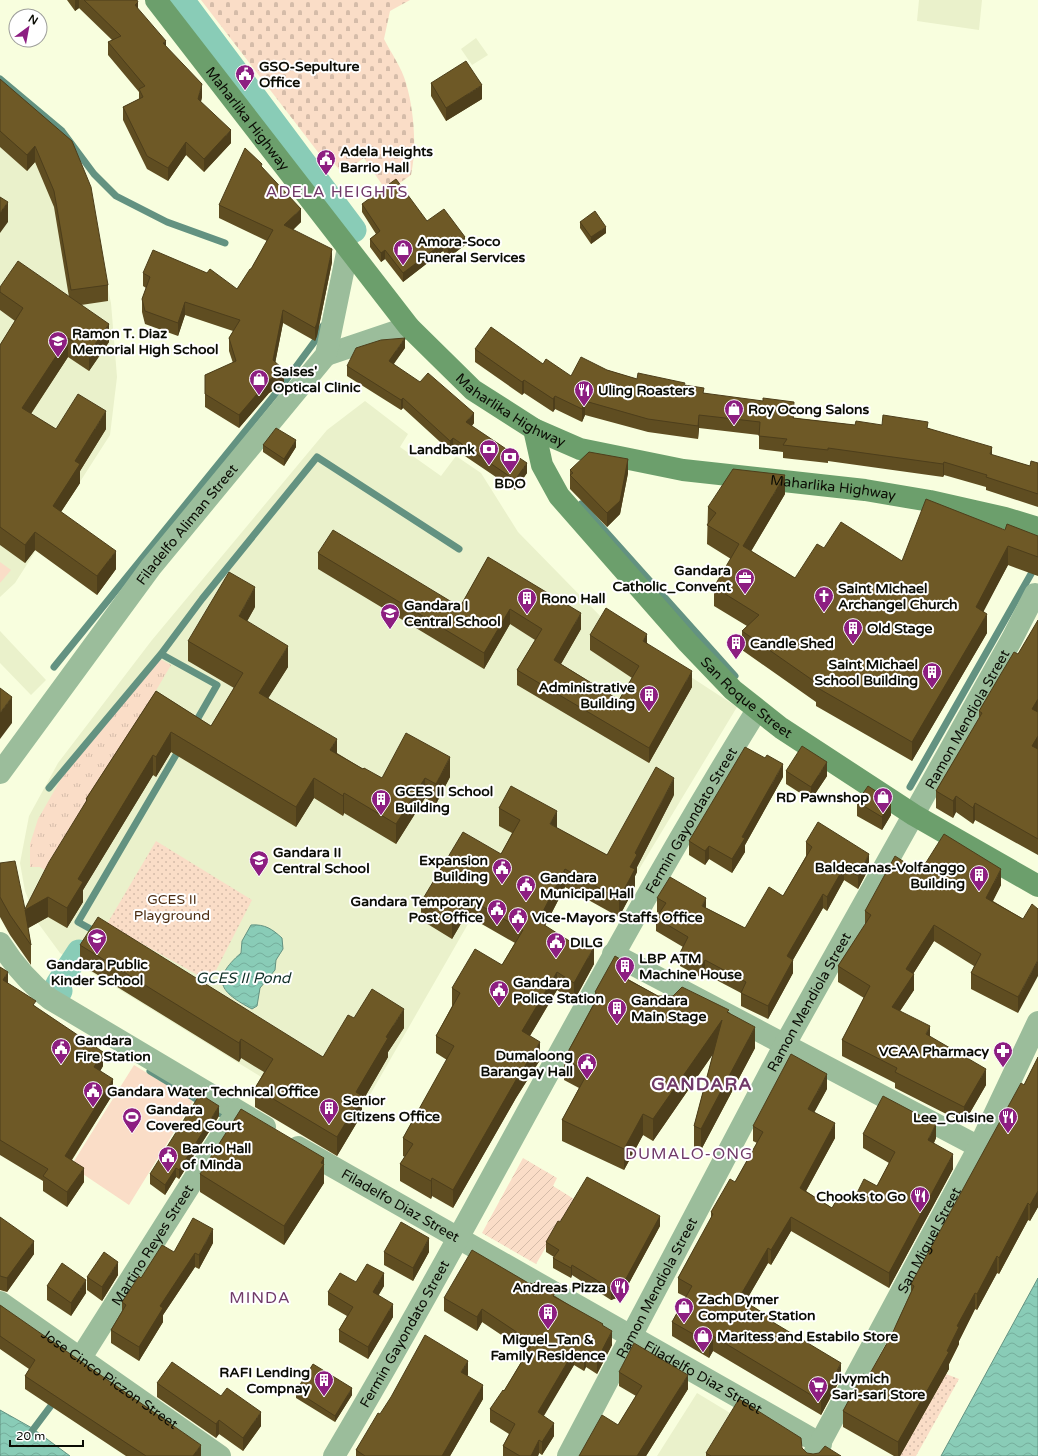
<svg xmlns="http://www.w3.org/2000/svg" width="1038" height="1456" font-family="'Varela Round',sans-serif">
  <style>
    .built { fill: #eaf1cb }
    .grass { fill: url(#grass-tufts) }
    .cemetery { fill: url(#cemetery-stones) }
    .park { fill: url(#park-dots) }
    .garden { fill: url(#garden-furrows) }
    .pitch { fill: #faddc7 }
    .water { fill: url(#water-waves); stroke: #639281 }
    .lines { fill: none; stroke-linecap: round; stroke-linejoin: round }
    .stream { stroke: #639281; stroke-width: 7 }
    .canal { stroke: #89ccb7; stroke-width: 25 }
    .minor { stroke: #9bbd9b; stroke-width: 22 }
    .secondary { stroke: #6c9f6c; stroke-width: 22 }
    .wall { fill: #5f4d21 }
    .shaded-wall { fill: #4d3e1b }
    .building { fill: #6e5926; stroke: #4d3e1b }
    .labels { text-anchor: middle; dominant-baseline: central; stroke-width: 4; stroke-linejoin: round; paint-order: stroke }
    .poi-label { font-size: 14px; font-weight: bold; fill: #0b0c04; stroke: #fff; text-anchor: start }
    .street-label { font-size: 14px; fill: #0b0c04; stroke: #fff }
    .park-label { font-size: 14px; fill: #4e2e12; stroke: #fff }
    .water-label { font-size: 15px; font-style: italic; fill: #103027; stroke: #fff }
    .quarter-label { font-size: 16px; letter-spacing: 1px; fill: #703968; stroke: #fff }
    .district-label { font-size: 18px; font-weight: bold; letter-spacing: 1px; fill: #703968; stroke: #fff }
  </style>
  <defs>
    <pattern id="grass-tufts" width="24" height="20" patternUnits="userSpaceOnUse"><rect width="24" height="20" fill="#faddc7"/><path d="M3 7l-1-3M5 7V3M7 7l1-3M15 17l-1-3M17 17v-4M19 17l1-3" fill="none" stroke="#d5bca9"/></pattern>
    <pattern id="cemetery-stones" width="16" height="16" patternUnits="userSpaceOnUse"><rect width="16" height="16" fill="#faddc7"/><path d="M2 7V4a2 2 0 0 1 4 0v3zM10 15v-3a2 2 0 0 1 4 0v3z" fill="#d5bca9"/></pattern>
    <pattern id="park-dots" width="8" height="8" patternUnits="userSpaceOnUse"><rect width="8" height="8" fill="#faddc7"/><path d="M2 2h.1M6 6h.1" fill="none" stroke="#d5bca9" stroke-width="1.8" stroke-linecap="round"/></pattern>
    <pattern id="garden-furrows" width="10" height="10" patternUnits="userSpaceOnUse"><rect width="10" height="10" fill="#faddc7"/><path d="M-1 1l2-2M0 10L10 0M9 11l2-2" fill="none" stroke="#d5bca9"/></pattern>
    <pattern id="water-waves" width="16" height="10" patternUnits="userSpaceOnUse"><rect width="16" height="10" fill="#89ccb7"/><path d="M0 5q4-4 8 0t8 0" fill="none" stroke="#75ae9c"/></pattern>
  </defs>
  <rect width="100%" height="100%" fill="#f8fede"/>
  <path class="built" d="M919,0H982L979,30L917,21Z
    M476,38L488,55L472,65L461,49Z
    M0,95L86,192L111,303L117,377L110,435L15,583L0,597Z
    M365,401L408,434L400,447L441,476L456,456L481,473L518,532L605,621L737,707L638,871L611,856H507L363,1107L333,1089L318,1112L60,953L38,923L25,891L20,863L29,816L58,763L152,640L327,430Z
    M0,631L46,680L31,695L0,663Z
    M697,1393L735,1416L711,1456H657Z"/>
  <path class="grass" d="M160,659L171,665L49,873L40,867H30V844L38,819L61,779Z"/>
  <path class="cemetery" d="M201,0H410L390,11L384,39C391,53 402,68 406,83C414,110 417,148 411,175L387,192L364,158L342,173L328,156L324,160Z"/>
  <path class="park" d="M156,841L252,900L210,982L107,924Z
    M946,1374L959,1379L916,1456H900Z"/>
  <path class="garden" d="M523,1158L557,1178L553,1186L574,1199L536,1264L482,1233Z"/>
  <path class="pitch" d="M0,562L11,570L0,583Z
    M134,1065L193,1101L129,1205L71,1166Z"/>
  <path class="water" d="M251,925C265,924 272,929 282,938L283,949L276,960L275,970L260,988L257,1006L252,1009C220,992 210,980 241,953L242,941Z
    M1038,1278V1456H941Z
    M0,1410L32,1428L70,1456H0Z"/>
  <g class="lines">
    <path class="stream" d="M0,79L62,131L94,174L116,196L167,222L225,243
      M581,504L735,676
      M161,654L217,685L194,725
      M54,667L281,387L315,341L323,326
      M910,787L1035,567
      M49,788L161,654L202,599L317,457L459,549
      M98,933L78,922L180,748
      M150,1071L221,1114
      M29,1435L56,1399"/>
    <path class="canal" d="M182,0L354,230
      M60,991L58,984L79,952"/>
    <g class="minor">
      <path d="M326,355L409,327"/>
      <path id="s1" d="M0,773L151,567L326,355L348,248"/>
      <path d="M0,943C14,965 29,983 50,999L265,1127"/>
      <path d="M613,954L979,1147"/>
      <path id="s2" d="M298,1147L821,1444"/>
      <path id="s3" d="M0,1302L220,1456"/>
      <path id="s4" d="M80,1359L237,1111"/>
      <path id="s5" d="M334,1456C480,1210 606,953 757,710"/>
      <path id="s6" d="M568,1456L784,1046L1012,639L1035,594"/>
      <path id="s7" d="M813,1456L979,1147L1038,1022"/>
    </g>
    <g class="secondary">
      <path id="s8" d="M156,0L409,327L473,390L534,429L580,449L683,470L865,490L930,501L1005,518L1038,528"/>
      <path id="s9" d="M534,429L542,465L559,496L688,643L733,690L781,728L914,815L1038,886"/>
    </g>
  </g>
  <path class="wall" d="M67,0H137L138,9L202,97L201,102L231,143L204,172L186,155L168,181L147,169L123,120V107L139,99V92L108,55V42L112,40L79,8L75,11Z
    M0,79L108,285V301L81,305L109,342L89,371L68,357L31,414L56,429H106L80,471V483L61,512L116,569L97,595L35,550L25,563L0,545V345L15,321L0,310V287L69,297L54,207L35,162L27,171L0,147Z
    M431,83L482,99L446,121L431,96Z
    M262,167L301,222L293,230L332,262L317,336L315,341L283,323L275,363L284,384L269,393L239,428L205,407V375L233,363L229,351V338L233,331L185,315L178,336L145,324L142,312V299L146,288L143,286V273L237,289L251,269L267,241L219,218V205Z
    M362,204L427,221L465,245L448,258L443,251L403,282L385,259L381,262L370,247V239L376,234L362,212Z
    M580,222L606,233L591,244L580,228Z
    M405,348L393,364L474,423L472,426L527,473L515,490L453,448L450,451L403,408L401,410L347,376V366Z
    M475,349L543,364L571,376L607,370L637,379L685,385L704,393L794,415V418L855,425H882L928,428L992,455L1030,466L1038,463V507L986,490V487L944,475L943,477L828,461V463L783,458V452L759,449V435L699,428L698,439L648,432L585,415L582,422L555,409L553,412L524,393L522,395L475,362Z
    M263,445L296,447L284,466L263,452Z
    M570,470L628,473L620,514L607,527L570,489Z
    M785,494L751,551L795,578L824,548L902,561L1005,530L1038,536V576L1008,565L983,611L987,633L912,761L816,706V702L742,650V631L747,626L714,606V587L731,559L707,544L708,507Z
    M318,553L460,607L488,557L581,629L561,664L619,700L632,678L590,650V635L647,643L692,687L649,763L517,685V670L535,640L510,624L484,669L318,569Z
    M1038,604V855L975,820L973,824L956,812L953,818L936,808V791L979,719V711L1018,654L1038,621Z
    M255,607L247,621L288,667L268,698L337,753L363,769L382,778L450,777L436,804L425,798L396,844L344,813L343,816L314,798L296,827L171,752L156,777L153,775L83,890V902L67,928L48,917L28,928L31,945V965L10,935L0,917V863L25,909L86,802V799L156,691L211,726L234,688L188,661V641Z
    M786,771L827,776L811,800L786,784Z
    M783,777L745,845V852L732,873L709,859L705,865L689,855V841Z
    M674,795L637,867V872L635,876V887L619,917L565,887L545,926L594,964L574,1001L557,990L530,1036L540,1060L516,1098L453,1208L432,1196L431,1199L400,1181V1164L405,1157L403,1156V1138L447,1060L436,1053V1036L452,1006V988L502,965L515,943L466,915L452,939L421,920V902L501,854L512,833L499,826V808L557,828L607,855Z
    M857,802L891,815L882,830L857,816Z
    M806,842L869,868L858,889L844,880L827,911L823,908L793,960V973L768,1019L741,1006V993L705,974L702,978L680,966V953L683,947L656,931V918L659,913L657,912V898L706,908L745,928L783,896L806,856Z
    M920,872L1001,885L993,901L1023,919L1018,1013L971,989V973L974,966L934,941L913,974L914,990L900,1011L986,1085L964,1123L895,1088V1083L842,1056V1040L864,998L838,982V966L865,925V911Z
    M80,945L323,1057L354,1018L404,1028L388,1052V1057L362,1102V1114L337,1156L255,1107V1088L264,1072L241,1058L239,1062L80,964Z
    M0,967L8,983L36,1007L103,1066L100,1071L113,1094L72,1160L84,1182L67,1207L43,1191V1181L0,1155Z
    M628,979L658,996L729,1012L755,1048L701,1150L694,1147V1126L713,1054L653,1141L643,1135L624,1170L562,1141V1120L579,1088L564,1080V1059L595,1001V992Z
    M1038,1057V1207L1030,1221L1028,1220L999,1274L997,1273L977,1310L975,1309L959,1341V1344L949,1364V1369L900,1456H894L843,1427V1411L868,1377L891,1336L911,1292V1284L1024,1085Z
    M827,1089L814,1112L835,1138L806,1191L832,1208L853,1201L877,1186L889,1163L863,1148V1134L936,1138L934,1143L953,1169L889,1288L791,1231L771,1265L768,1263L745,1302L773,1322L841,1378L821,1415L713,1351L709,1358L672,1336V1322L686,1297L678,1293V1278L711,1219V1212L735,1182L757,1143L753,1141V1126Z
    M219,1116L179,1179L176,1177L165,1195L150,1184V1174Z
    M324,1158V1183L284,1245L200,1192V1174Z
    M0,1217L34,1254L7,1292L0,1290Z
    M560,1222L660,1226L622,1296L611,1300L572,1275L571,1278L553,1268V1258L554,1257L546,1252V1242Z
    M213,1243L199,1269L195,1267L163,1315V1322L139,1361L111,1343V1330L122,1311V1302L141,1278L174,1252Z
    M384,1252H429L413,1281L384,1265Z
    M118,1275L102,1301L87,1290V1277Z
    M356,1282L384,1286L378,1295L393,1317L368,1359L339,1342V1330L347,1316L328,1305V1292Z
    M530,1284L555,1296L603,1326L612,1345L597,1374L586,1367L584,1371L574,1365L543,1416L554,1436L542,1455L539,1453L538,1456H503V1446L509,1434L490,1422V1409L504,1391L527,1352L482,1322L477,1331L444,1311V1298Z
    M47,1286L86,1293L71,1316L47,1300Z
    M0,1305L201,1456H126L25,1389V1376L29,1369L0,1349Z
    M619,1372L688,1389L646,1456H579L618,1425L636,1396L619,1386Z
    M468,1375L467,1376L483,1399L450,1456H356V1450L380,1414Z
    M157,1383L261,1426L243,1451L219,1434L216,1438L157,1397Z
    M296,1391L352,1395L335,1422L296,1398Z
    M802,1448L807,1453L813,1454L841,1456H706V1453Z"/>
  <path class="shaded-wall" d="M75,0H79V8L75,11Z
    M138,2V15L135,5Z
    M166,41V54L163,43Z
    M202,84V97L198,112V99Z
    M482,85V99L446,121V108Z
    M231,130V143L204,172V159Z
    M186,142V155L168,181V168Z
    M35,146V162L27,171V155Z
    M8,202V222L0,233V213Z
    M301,209V222L284,238V225Z
    M606,227V233L591,244V237Z
    M465,237V245L448,258V249Z
    M443,243V251L403,282V273Z
    M332,249V262L317,336L315,341V328Z
    M385,250V259L381,262V253Z
    M185,302V315L178,336V323Z
    M283,310V323L273,374V360Z
    M109,324V342L89,371V353Z
    M68,338V357L22,427V408Z
    M405,338V348L389,371V361Z
    M284,370V384L269,393L239,428V415L269,380Z
    M524,380V393L522,395V382Z
    M555,396V409L553,412V399Z
    M403,398V408L401,410V400Z
    M585,401V415L582,422V409Z
    M794,402V415L793,431V418Z
    M106,411V429L80,471V483L53,524V506L75,461Z
    M474,413V423L466,432V422Z
    M699,415V428L698,439V426Z
    M453,438V448L450,451V441Z
    M296,440V447L284,466V459Z
    M992,447V461L990,454Z
    M628,459V473L620,514L607,527V513Z
    M944,462V475L943,477V464Z
    M527,463V473L515,490V480Z
    M785,475V494L743,565V546Z
    M35,532V550L25,563V545Z
    M1008,546V565L976,626V607Z
    M116,551V569L97,595V576Z
    M255,587V607L239,636V616Z
    M510,609V624L484,669V653Z
    M581,613V629L554,676V660Z
    M987,614V633L912,761V742Z
    M647,634V650L643,641Z
    M288,646V667L259,713V693Z
    M692,671V687L649,763V748Z
    M12,697V723L0,739V713Z
    M1038,699V716L1032,709Z
    M171,732V752L156,777V757Z
    M1038,736V753L1032,746Z
    M337,739V759L330,750Z
    M153,755V775L83,890V902L67,928V908L78,879Z
    M450,757V777L436,804V784Z
    M827,762V776L811,800V787Z
    M783,764V777L745,845V852L732,873V859L742,837Z
    M314,778V798L296,827V807Z
    M425,778V798L396,844V824Z
    M674,778V795L637,867V872L635,876V887L619,917V899L630,867L635,853Z
    M344,793V813L343,816V796Z
    M956,796V812L953,818V801Z
    M891,801V815L882,830V817Z
    M975,803V820L973,824V808Z
    M557,811V828L550,824Z
    M709,846V859L705,865V851Z
    M869,854V868L858,889V876Z
    M844,867V880L827,911V897Z
    M565,869V887L538,939V921Z
    M1001,869V885L986,914V898Z
    M823,894V908L787,970V956Z
    M48,897V917L25,930V910Z
    M466,897V915L452,939V922Z
    M706,898V912L702,906Z
    M934,925V941L906,985L914,974V990L892,1023V1007L906,969Z
    M594,947V964L574,1001V983Z
    M705,960V974L702,978V965Z
    M793,960V973L768,1019V1006Z
    M1038,960V976L1018,1013V997Z
    M628,964V985L621,976Z
    M8,972V987L3,980Z
    M557,972V990L522,1049V1031Z
    M404,1009V1028L388,1052V1057L362,1102V1114L337,1156V1137L356,1092L386,1037Z
    M722,1020V1041L653,1141V1119Z
    M930,1026V1042L926,1034Z
    M755,1027V1048L701,1150V1129Z
    M241,1039V1058L239,1062V1043Z
    M540,1042V1060L516,1098L453,1208V1190L516,1080Z
    M103,1052V1066L94,1082V1067Z
    M986,1069V1085L964,1123V1107Z
    M827,1074V1089L808,1124V1109Z
    M113,1079V1094L65,1170V1156Z
    M219,1106V1116L179,1179V1170Z
    M643,1114V1135L624,1170V1149Z
    M835,1123V1138L800,1202V1188Z
    M936,1124V1138L928,1155V1140Z
    M953,1154V1169L889,1288V1273Z
    M324,1158V1183L284,1245V1226Z
    M84,1168V1182L67,1207V1192Z
    M176,1168V1177L165,1195V1185Z
    M432,1178V1196L431,1199V1181Z
    M1038,1191V1207L1030,1221V1205Z
    M1028,1203V1220L999,1274V1258Z
    M660,1216V1226L622,1296L611,1300V1289Z
    M791,1217V1231L771,1265V1250Z
    M213,1229V1243L199,1269V1255Z
    M429,1238V1252L413,1281V1268Z
    M34,1241V1254L7,1292V1278Z
    M768,1248V1263L739,1313V1298Z
    M195,1253V1267L163,1315V1322L139,1361V1347L160,1306Z
    M997,1256V1273L977,1310V1294Z
    M118,1262V1275L102,1301V1287Z
    M572,1265V1275L571,1278V1268Z
    M384,1273V1286L373,1305V1292Z
    M86,1280V1293L71,1316V1303Z
    M975,1293V1309L959,1341V1344L949,1364V1369L900,1456H898V1442L947,1351L957,1326Z
    M393,1304V1317L368,1359V1347Z
    M482,1309V1322L477,1331V1317Z
    M612,1331V1345L597,1374V1360Z
    M713,1336V1351L709,1358V1343Z
    M574,1351V1365L538,1426V1412Z
    M586,1354V1367L584,1371V1357Z
    M468,1361V1375L461,1385V1372Z
    M841,1363V1378L821,1415V1401Z
    M688,1375V1389L646,1456H637Z
    M483,1385V1399L450,1456H442Z
    M352,1388V1395L335,1422V1416Z
    M261,1412V1426L243,1451V1438Z
    M219,1420V1434L216,1438V1424Z
    M554,1423V1436L542,1455V1442Z
    M539,1440V1453L538,1456H531Z
    M201,1445V1456H193Z"/>
  <path class="building" d="M84,0H137L138,2L135,5L166,41L163,43L202,84L198,99L231,130L204,159L186,142L168,168L147,156L123,107L143,97L139,89L145,86L108,42L121,36Z
    M466,61L482,85L446,108L431,83Z
    M0,79L72,141L91,187L108,285L71,290L54,191L35,146L27,155L0,131Z
    M245,148L262,164L261,166L301,209L284,225L332,249L317,323L315,328L283,310L273,360L284,370L269,380L239,415L205,394V375L236,361L229,338L240,320L185,302L178,323L145,311L142,299L150,277L143,273L153,250L207,273L210,269L237,289L250,269H251L273,230L219,205Z
    M396,179L427,221L444,209L465,237L448,249L443,243L403,273L385,250L381,253L370,239L380,231L362,204Z
    M0,197L8,202L0,213Z
    M595,211L606,227L591,237L580,222Z
    M18,261L109,324L89,353L68,338L22,408L56,429L78,394L106,411L75,461L80,464L53,506L116,551L97,576L35,532L25,545L0,527V345L23,308L0,292V287Z
    M491,327L543,364L546,359L571,376L581,357L607,370L637,379L638,373L685,383L684,385L704,388L703,393L763,401V398L794,402L793,418L855,425L856,421L882,425L883,415L928,422L927,428L992,447L990,454L1030,466L1031,461L1038,463V494L986,477L987,475L944,462L943,464L828,448V450L783,445L787,439L759,436L760,422L699,415L698,426L648,419L585,401L582,409L555,396L553,399L524,380L522,382L475,349Z
    M405,338L389,361L420,382L428,373L474,413L466,422L527,463L515,480L453,438L450,441L403,398L401,400L347,366L356,348L381,340Z
    M276,428L296,440L284,459L263,445Z
    M589,452L628,459L620,501L607,513L570,475L573,473L570,470Z
    M733,469L785,475L743,546L795,578L817,544L824,548L841,522L902,561L926,499L1005,530L1007,524L1038,536V557L1008,546L976,607L987,614L912,742L816,687L818,684L742,631L759,615L714,587L739,544L707,525L716,513L708,507Z
    M333,530L460,607L488,557L581,613L554,660L619,700L639,666L590,635L606,608L647,634L643,641L692,671L649,748L517,670L542,629L510,609L484,653L318,553Z
    M229,572L255,587L239,616L288,646L259,693L337,739L330,750L363,769L364,768L382,778L406,733L450,757L436,784L425,778L396,824L344,793L343,796L314,778L296,807L171,732L156,757L153,755L78,879L83,882L67,908L48,897L25,910L31,945L10,915L0,897V863L15,861L25,909L49,862L87,800L86,799L156,691L211,726L243,673L188,641Z
    M1038,620V699L1032,709L1038,712V736L1032,746L1038,749V839L975,803L973,808L956,796L953,801L936,791L982,713L979,711L1002,672L1014,652L1018,654Z
    M0,688L12,697L0,713Z
    M802,746L827,762L811,787L786,771Z
    M745,747L765,758L767,755L783,764L742,837L745,838L732,859L709,846L705,851L689,841Z
    M656,767L674,778L635,853L637,855L630,867L635,869L619,899L565,869L538,921L582,949L586,942L594,947L574,983L557,972L522,1031L540,1042L516,1080L453,1190L432,1178L431,1181L400,1164L413,1144L403,1138L454,1046L436,1036L460,993L452,988L475,949L502,965L523,930L466,897L452,922L421,902L463,832L501,854L520,820L499,808L511,786L557,811L550,824L607,855Z
    M868,786L891,801L882,817L857,802Z
    M818,822L869,854L858,876L844,867L827,897L823,894L787,956L793,960L768,1006L741,993L746,982L705,960L702,965L680,953L688,937L656,918L666,903L657,898L670,877L706,898L702,906L745,928L769,887L783,896L812,847L806,842Z
    M944,834L1001,869L986,898L1023,919L1032,904L1038,909V960L1018,997L971,973L981,954L934,925L906,969L914,974L892,1007L930,1026L926,1034L986,1069L964,1107L895,1072L897,1068L842,1040L870,986L838,966L871,915L865,911L895,856L920,872Z
    M98,917L323,1057L348,1015L354,1018L372,989L404,1009L386,1037L388,1038L356,1092L362,1096L337,1137L255,1088L273,1059L241,1039L239,1043L80,945Z
    M615,956L628,964L621,976L658,996H673L682,987L729,1010L727,1012L755,1027L701,1129L694,1126L722,1020L653,1119L643,1114L624,1149L562,1120L588,1072L564,1059L599,995L595,992Z
    M0,967L8,972L3,980L36,1001L33,1005L103,1052L94,1067L113,1079L65,1156L84,1168L67,1192L43,1176L48,1169L0,1140Z
    M791,1054L827,1074L808,1109L835,1123L800,1188L832,1208L840,1194L853,1201L864,1179L877,1186L895,1152L863,1134L883,1096L936,1124L928,1140L953,1154L889,1273L791,1217L771,1250L768,1248L739,1298L773,1319L771,1321L841,1363L821,1401L713,1336L709,1343L672,1322L692,1286L678,1278L713,1214L711,1212L730,1179L735,1182L763,1132L753,1126Z
    M1038,1057V1191L1030,1205L1028,1203L999,1258L997,1256L977,1294L975,1293L957,1326L959,1327L947,1351L949,1352L898,1442L843,1411L863,1374L868,1377L891,1336L914,1286L911,1284L1021,1083L1024,1085Z
    M200,1094L219,1106L179,1170L176,1168L165,1185L150,1174Z
    M241,1109L324,1158L321,1163L324,1164L284,1226L200,1174Z
    M587,1177L660,1216L622,1286L611,1289L572,1265L571,1268L553,1258L559,1250L546,1242L558,1221L560,1222Z
    M0,1217L34,1241L7,1278L0,1276Z
    M193,1218L213,1229L199,1255L195,1253L160,1306L163,1308L139,1347L111,1330L126,1305L122,1302L139,1276L141,1278L162,1245L174,1252Z
    M401,1222L429,1238L413,1268L384,1252Z
    M472,1250L530,1284V1283L533,1284L535,1282L555,1293L553,1296L603,1324L602,1325L612,1331L597,1360L586,1354L584,1357L574,1351L538,1412L554,1423L542,1442L539,1440L531,1456H520L503,1446L515,1424L490,1409L503,1390L504,1391L533,1343L482,1309L477,1317L444,1298Z
    M104,1252L118,1262L102,1287L87,1277Z
    M62,1263L86,1280L71,1303L47,1286Z
    M367,1264L384,1273L373,1292L393,1304L368,1347L339,1330L353,1307L328,1292L340,1273L356,1282Z
    M0,1305L201,1445L193,1456H146L25,1376L35,1360L0,1336Z
    M425,1335L468,1361L461,1372L483,1385L442,1456H365L356,1450L378,1413L380,1414L391,1397Z
    M634,1343L688,1375L637,1456H579L602,1415L618,1425L642,1386L619,1372Z
    M172,1362L221,1396L227,1388L261,1412L243,1438L219,1420L216,1424L157,1383Z
    M313,1364L352,1388L335,1416L296,1391Z
    M739,1399L801,1438L802,1448L807,1453L813,1454L819,1453L825,1446L841,1456H711L706,1453Z"/>
  <defs>
    <symbol id="civic-pin" viewBox="-11 -11 22 30"><path d="M0 17L-7.5 6A9.5 9.5 0 1 1 7.5 6Z" fill="#8d1e81" stroke="#fff"/><path d="M-.6-6.5H3V-4.5H.6V-3L4-1V1h2V6H-6V1h2V-1L-.6-3ZM-1.2 2.5V6h2.4V2.5Z" fill="#fff"/></symbol>
    <symbol id="shop-pin" viewBox="-11 -11 22 30"><path d="M0 17L-7.5 6A9.5 9.5 0 1 1 7.5 6Z" fill="#8d1e81" stroke="#fff"/><path d="M-5-2.5h2.3a2.7 3.5 0 0 1 5.4 0H5L5.5 6h-11ZM-1.5-2.5h3a1.5 2.3 0 0 0-3 0Z" fill="#fff"/></symbol>
    <symbol id="school-pin" viewBox="-11 -11 22 30"><path d="M0 17L-7.5 6A9.5 9.5 0 1 1 7.5 6Z" fill="#8d1e81" stroke="#fff"/><path d="M0-5L7-2L0 1L-7-2ZM-4 1L0 2.5L4 1V4Q0 6-4 4Z" fill="#fff"/></symbol>
    <symbol id="restaurant-pin" viewBox="-11 -11 22 30"><path d="M0 17L-7.5 6A9.5 9.5 0 1 1 7.5 6Z" fill="#8d1e81" stroke="#fff"/><path d="M-5-6h1v4h1v-4h1v4h1v-4h1v5L-1.5 .5V6h-2V.5L-5-1ZM5-6V6H3V1.5H1.5Q1.5-4 5-6Z" fill="#fff"/></symbol>
    <symbol id="bank-pin" viewBox="-11 -11 22 30"><path d="M0 17L-7.5 6A9.5 9.5 0 1 1 7.5 6Z" fill="#8d1e81" stroke="#fff"/><path d="M-6-4H6V4H-6ZM0-2.3a2.3 2.3 0 1 0 0 4.6a2.3 2.3 0 1 0 0-4.6Z" fill="#fff"/></symbol>
    <symbol id="office-pin" viewBox="-11 -11 22 30"><path d="M0 17L-7.5 6A9.5 9.5 0 1 1 7.5 6Z" fill="#8d1e81" stroke="#fff"/><path d="M-6-3h4V-5.5h4V-3h4V5H-6ZM-1-4.5V-3h2v-1.5ZM-6 0V1H6V0Z" fill="#fff"/></symbol>
    <symbol id="church-pin" viewBox="-11 -11 22 30"><path d="M0 17L-7.5 6A9.5 9.5 0 1 1 7.5 6Z" fill="#8d1e81" stroke="#fff"/><path d="M-1.2-6h2.4v3.5h3.3v2.4h-3.3V6h-2.4V-.1h-3.3v-2.4h3.3Z" fill="#fff"/></symbol>
    <symbol id="building-pin" viewBox="-11 -11 22 30"><path d="M0 17L-7.5 6A9.5 9.5 0 1 1 7.5 6Z" fill="#8d1e81" stroke="#fff"/><path d="M-4-6H4V6H1V3H-1V6H-4ZM-2.5-4.3h1.7v1.8h-1.7ZM.8-4.3h1.7v1.8H.8ZM-2.5-1h1.7V.8h-1.7ZM.8-1h1.7V.8H.8Z" fill="#fff"/></symbol>
    <symbol id="pharmacy-pin" viewBox="-11 -11 22 30"><path d="M0 17L-7.5 6A9.5 9.5 0 1 1 7.5 6Z" fill="#8d1e81" stroke="#fff"/><path d="M-2-6h4v4h4v4h-4v4h-4v-4h-4v-4h4Z" fill="#fff"/></symbol>
    <symbol id="stadium-pin" viewBox="-11 -11 22 30"><path d="M0 17L-7.5 6A9.5 9.5 0 1 1 7.5 6Z" fill="#8d1e81" stroke="#fff"/><path d="M0-5a6.5 5 0 1 0 0 10a6.5 5 0 1 0 0-10ZM-3.5-1.8h7v3.6h-7Z" fill="#fff"/></symbol>
    <symbol id="supermarket-pin" viewBox="-11 -11 22 30"><path d="M0 17L-7.5 6A9.5 9.5 0 1 1 7.5 6Z" fill="#8d1e81" stroke="#fff"/><path d="M-6-5.5h2.5l.6 2H6L4.5 2H-2.5L-4.4-4H-6ZM-1.5 3.2a1.3 1.3 0 1 0 .1 0ZM3 3.2a1.3 1.3 0 1 0 .1 0Z" fill="#fff"/></symbol>
  </defs>
  <g fill-rule="evenodd">
    <use href="#civic-pin" x="234" y="63" width="22" height="30"/>
    <use href="#civic-pin" x="315" y="148" width="22" height="30"/>
    <use href="#shop-pin" x="392" y="238" width="22" height="30"/>
    <use href="#school-pin" x="47" y="330" width="22" height="30"/>
    <use href="#shop-pin" x="248" y="368" width="22" height="30"/>
    <use href="#restaurant-pin" x="573" y="379" width="22" height="30"/>
    <use href="#shop-pin" x="723" y="398" width="22" height="30"/>
    <use href="#bank-pin" x="478" y="438" width="22" height="30"/>
    <use href="#bank-pin" x="499" y="446" width="22" height="30"/>
    <use href="#office-pin" x="734" y="567" width="22" height="30"/>
    <use href="#church-pin" x="813" y="585" width="22" height="30"/>
    <use href="#building-pin" x="516" y="587" width="22" height="30"/>
    <use href="#school-pin" x="379" y="602" width="22" height="30"/>
    <use href="#building-pin" x="842" y="617" width="22" height="30"/>
    <use href="#building-pin" x="725" y="632" width="22" height="30"/>
    <use href="#building-pin" x="921" y="661" width="22" height="30"/>
    <use href="#building-pin" x="638" y="684" width="22" height="30"/>
    <use href="#shop-pin" x="872" y="786" width="22" height="30"/>
    <use href="#building-pin" x="370" y="788" width="22" height="30"/>
    <use href="#school-pin" x="248" y="849" width="22" height="30"/>
    <use href="#civic-pin" x="491" y="857" width="22" height="30"/>
    <use href="#building-pin" x="968" y="864" width="22" height="30"/>
    <use href="#civic-pin" x="515" y="874" width="22" height="30"/>
    <use href="#civic-pin" x="486" y="898" width="22" height="30"/>
    <use href="#civic-pin" x="507" y="906" width="22" height="30"/>
    <use href="#school-pin" x="86" y="927" width="22" height="30"/>
    <use href="#civic-pin" x="545" y="931" width="22" height="30"/>
    <use href="#building-pin" x="614" y="955" width="22" height="30"/>
    <use href="#civic-pin" x="488" y="979" width="22" height="30"/>
    <use href="#building-pin" x="606" y="997" width="22" height="30"/>
    <use href="#civic-pin" x="50" y="1037" width="22" height="30"/>
    <use href="#pharmacy-pin" x="992" y="1040" width="22" height="30"/>
    <use href="#civic-pin" x="576" y="1052" width="22" height="30"/>
    <use href="#civic-pin" x="82" y="1080" width="22" height="30"/>
    <use href="#building-pin" x="318" y="1097" width="22" height="30"/>
    <use href="#stadium-pin" x="121" y="1106" width="22" height="30"/>
    <use href="#restaurant-pin" x="997" y="1106" width="22" height="30"/>
    <use href="#civic-pin" x="157" y="1145" width="22" height="30"/>
    <use href="#restaurant-pin" x="909" y="1185" width="22" height="30"/>
    <use href="#restaurant-pin" x="609" y="1276" width="22" height="30"/>
    <use href="#shop-pin" x="673" y="1296" width="22" height="30"/>
    <use href="#building-pin" x="537" y="1302" width="22" height="30"/>
    <use href="#shop-pin" x="692" y="1325" width="22" height="30"/>
    <use href="#building-pin" x="313" y="1369" width="22" height="30"/>
    <use href="#supermarket-pin" x="807" y="1375" width="22" height="30"/>
  </g>
  <g class="labels">
    <g class="poi-label">
      <text x="259" y="66">GSO-Sepulture<tspan x="259" dy="16">Office</tspan></text>
      <text x="340" y="151">Adela Heights<tspan x="340" dy="16">Barrio Hall</tspan></text>
      <text x="417" y="241">Amora-Soco<tspan x="417" dy="16">Funeral Services</tspan></text>
      <text x="72" y="333">Ramon T. Diaz<tspan x="72" dy="16">Memorial High School</tspan></text>
      <text x="273" y="371">Saises'<tspan x="273" dy="16">Optical Clinic</tspan></text>
      <text x="598" y="390">Uling Roasters</text>
      <text x="748" y="409">Roy Ocong Salons</text>
      <text x="475" y="449" text-anchor="end">Landbank</text>
      <text x="510" y="483" text-anchor="middle">BDO</text>
      <text x="731" y="570" text-anchor="end">Gandara<tspan x="731" dy="16">Catholic_Convent</tspan></text>
      <text x="838" y="588">Saint Michael<tspan x="838" dy="16">Archangel Church</tspan></text>
      <text x="541" y="598">Rono Hall</text>
      <text x="404" y="605">Gandara I<tspan x="404" dy="16">Central School</tspan></text>
      <text x="867" y="628">Old Stage</text>
      <text x="750" y="643">Candle Shed</text>
      <text x="918" y="664" text-anchor="end">Saint Michael<tspan x="918" dy="16">School Building</tspan></text>
      <text x="635" y="687" text-anchor="end">Administrative<tspan x="635" dy="16">Building</tspan></text>
      <text x="395" y="791">GCES II School<tspan x="395" dy="16">Building</tspan></text>
      <text x="869" y="797" text-anchor="end">RD Pawnshop</text>
      <text x="273" y="852">Gandara II<tspan x="273" dy="16">Central School</tspan></text>
      <text x="488" y="860" text-anchor="end">Expansion<tspan x="488" dy="16">Building</tspan></text>
      <text x="965" y="867" text-anchor="end">Baldecanas-Volfanggo<tspan x="965" dy="16">Building</tspan></text>
      <text x="540" y="877">Gandara<tspan x="540" dy="16">Municipal Hall</tspan></text>
      <text x="483" y="901" text-anchor="end">Gandara Temporary<tspan x="483" dy="16">Post Office</tspan></text>
      <text x="532" y="917">Vice-Mayors Staffs Office</text>
      <text x="570" y="942">DILG</text>
      <text x="639" y="958">LBP ATM<tspan x="639" dy="16">Machine House</tspan></text>
      <text x="97" y="964" text-anchor="middle">Gandara Public<tspan x="97" dy="16">Kinder School</tspan></text>
      <text x="513" y="982">Gandara<tspan x="513" dy="16">Police Station</tspan></text>
      <text x="631" y="1000">Gandara<tspan x="631" dy="16">Main Stage</tspan></text>
      <text x="75" y="1040">Gandara<tspan x="75" dy="16">Fire Station</tspan></text>
      <text x="989" y="1051" text-anchor="end">VCAA Pharmacy</text>
      <text x="573" y="1055" text-anchor="end">Dumaloong<tspan x="573" dy="16">Barangay Hall</tspan></text>
      <text x="107" y="1091">Gandara Water Technical Office</text>
      <text x="343" y="1100">Senior<tspan x="343" dy="16">Citizens Office</tspan></text>
      <text x="146" y="1109">Gandara<tspan x="146" dy="16">Covered Court</tspan></text>
      <text x="994" y="1117" text-anchor="end">Lee_Cuisine</text>
      <text x="182" y="1148">Barrio Hall<tspan x="182" dy="16">of Minda</tspan></text>
      <text x="906" y="1196" text-anchor="end">Chooks to Go</text>
      <text x="606" y="1287" text-anchor="end">Andreas Pizza</text>
      <text x="698" y="1299">Zach Dymer<tspan x="698" dy="16">Computer Station</tspan></text>
      <text x="717" y="1336">Maritess and Estabilo Store</text>
      <text x="548" y="1339" text-anchor="middle">Miguel_Tan &amp;<tspan x="548" dy="16">Family Residence</tspan></text>
      <text x="310" y="1372" text-anchor="end">RAFI Lending<tspan x="310" dy="16">Compnay</tspan></text>
      <text x="832" y="1378">Jivymich<tspan x="832" dy="16">Sari-sari Store</tspan></text>
    </g>
    <g class="street-label">
      <text stroke="none"><textPath href="#s8" startOffset="150">Maharlika Highway</textPath></text>
      <text stroke="none"><textPath href="#s8" startOffset="546">Maharlika Highway</textPath></text>
      <text stroke="none"><textPath href="#s8" startOffset="882">Maharlika Highway</textPath></text>
      <text stroke="none"><textPath href="#s1" startOffset="311">Filadelfo Aliman Street</textPath></text>
      <text stroke="none"><textPath href="#s9" startOffset="348">San Roque Street</textPath></text>
      <text stroke="none"><textPath href="#s6" startOffset="838">Ramon Mendiola Street</textPath></text>
      <text stroke="none"><textPath href="#s5" startOffset="729">Fermin Gayondato Street</textPath></text>
      <text stroke="none"><textPath href="#s6" startOffset="514">Ramon Mendiola Street</textPath></text>
      <text stroke="none"><textPath href="#s2" startOffset="118">Filadelfo Diaz Street</textPath></text>
      <text stroke="none"><textPath href="#s7" startOffset="245">San Miguel Street</textPath></text>
      <text stroke="none"><textPath href="#s4" startOffset="135">Martino Reyes Street</textPath></text>
      <text stroke="none"><textPath href="#s6" startOffset="190">Ramon Mendiola Street</textPath></text>
      <text stroke="none"><textPath href="#s5" startOffset="141">Fermin Gayondato Street</textPath></text>
      <text stroke="none"><textPath href="#s2" startOffset="466">Filadelfo Diaz Street</textPath></text>
      <text stroke="none"><textPath href="#s3" startOffset="134">Jose Cinco Piczon Street</textPath></text>
    </g>
    <g class="park-label">
      <text x="172" y="899">GCES II<tspan x="172" dy="16">Playground</tspan></text>
    </g>
    <g class="water-label">
      <text x="243" y="978">GCES II Pond</text>
    </g>
    <g class="quarter-label">
      <text x="337" y="192">ADELA HEIGHTS</text>
      <text x="689" y="1154">DUMALO-ONG</text>
      <text x="260" y="1298">MINDA</text>
    </g>
    <g class="district-label">
      <text x="702" y="1084">GANDARA</text>
    </g>
  </g>
  <g transform="translate(28 28) rotate(32)"><circle r="19" fill="#ffffff" stroke="#9d9e9b"/>
  <path d="M0-3L7 15L0 10L-7 15Z" fill="#8d1e81"/>
  <text y="-6" font-size="11" font-weight="bold" text-anchor="middle" fill="#0b0c04">N</text>
  </g>
  <path d="M10 1440v6h73v-6" fill="none" stroke="#0b0c04" stroke-width="2"/>
  <text x="16" y="1440" font-size="12" fill="#0b0c04" stroke="#ffffff" stroke-width="3" paint-order="stroke">20 m</text>
</svg>
